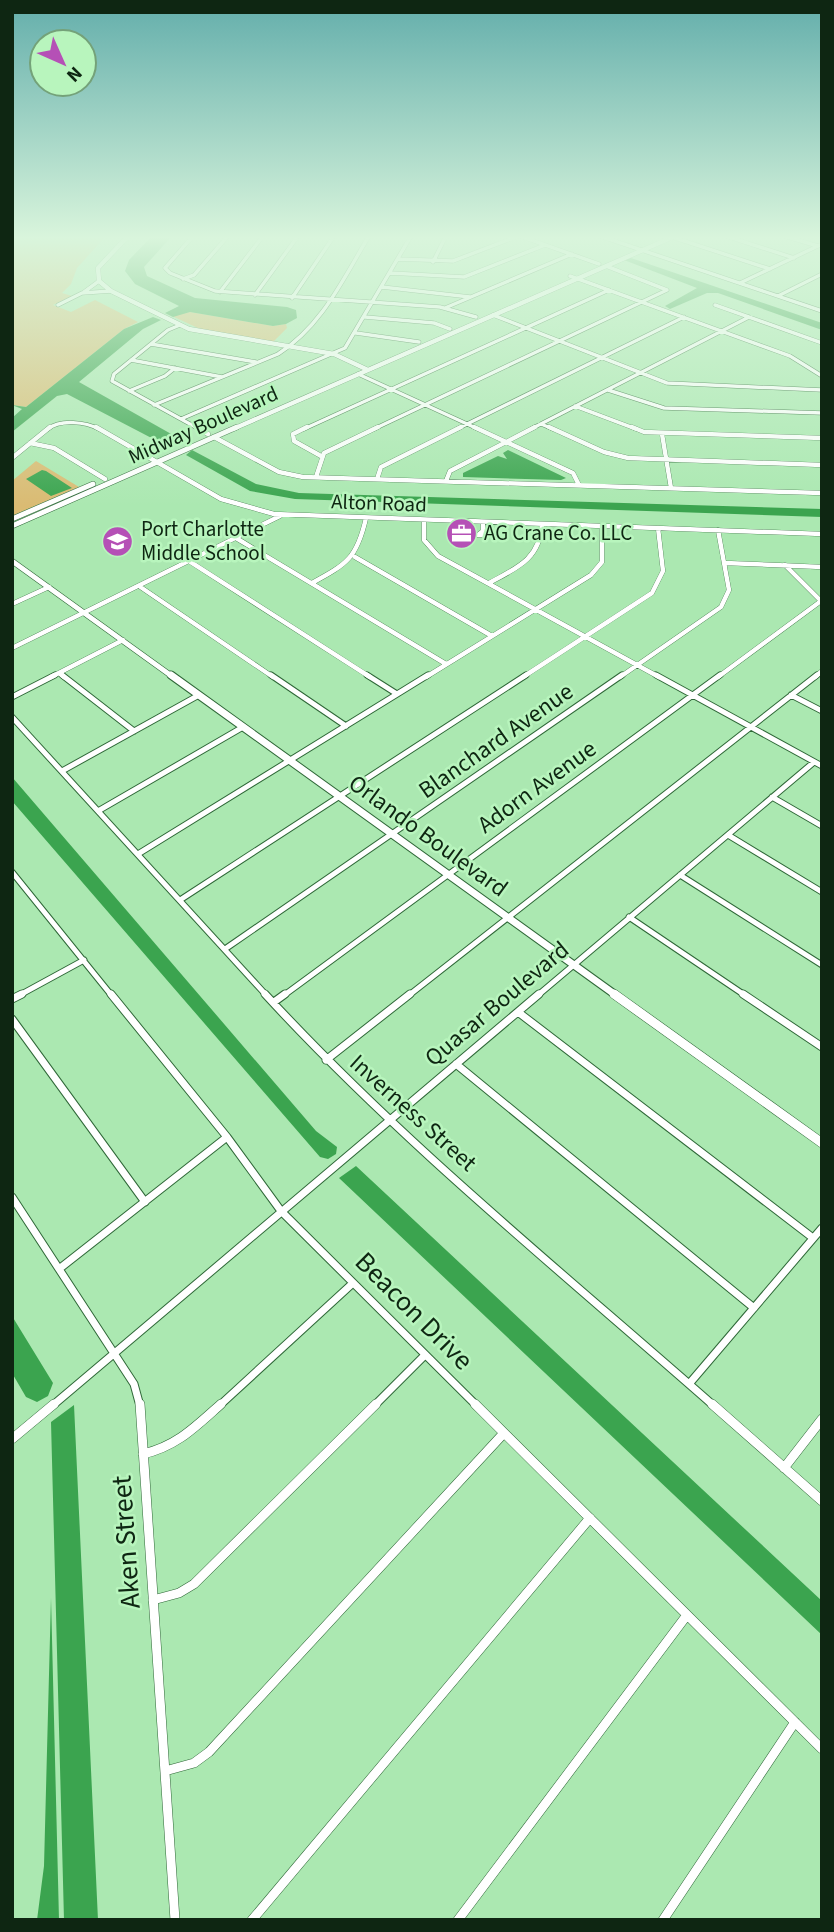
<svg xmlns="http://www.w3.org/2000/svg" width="834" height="1932" font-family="'Source Sans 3',sans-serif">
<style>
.green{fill:#dabb73}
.water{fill:#3ba44f}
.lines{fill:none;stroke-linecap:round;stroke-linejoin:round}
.minor-far4-casing{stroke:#2f6838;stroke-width:4.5}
.minor-far3-casing{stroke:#2f6838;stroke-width:5}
.minor-far2-casing{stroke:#2f6838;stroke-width:7}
.minor-far1-casing{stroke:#2f6838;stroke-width:9}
.minor-casing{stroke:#2f6838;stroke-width:10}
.tertiary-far3-casing{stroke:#2f6838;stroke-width:5}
.tertiary-far2-casing{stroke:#2f6838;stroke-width:6}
.tertiary-far1-casing{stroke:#2f6838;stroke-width:9}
.tertiary-casing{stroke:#2f6838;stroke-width:10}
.minor-far4{stroke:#fff;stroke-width:3.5}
.minor-far3{stroke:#fff;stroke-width:4.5}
.minor-far2{stroke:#fff;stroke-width:5}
.minor-far1{stroke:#fff;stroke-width:7}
.minor{stroke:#fff;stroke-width:9}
.tertiary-far3{stroke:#fff;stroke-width:4.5}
.tertiary-far2{stroke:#fff;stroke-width:5}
.tertiary-far1{stroke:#fff;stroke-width:7}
.tertiary{stroke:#fff;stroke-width:9}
.labels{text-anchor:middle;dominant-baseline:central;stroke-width:5;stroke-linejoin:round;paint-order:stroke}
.far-street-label{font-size:21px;fill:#0e2612;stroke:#b8f5bd}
.far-poi-label{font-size:21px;fill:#0e2612;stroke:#b8f5bd;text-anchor:start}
.street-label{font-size:24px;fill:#0e2612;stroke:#b8f5bd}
.near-street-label{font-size:28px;fill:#0e2612;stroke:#b8f5bd}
</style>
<rect width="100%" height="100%" fill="#abe8b1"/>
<path class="green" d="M 12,236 L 106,236 L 77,268 L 71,284 L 62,293 L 72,296 L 53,305 L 71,312 L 95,300 L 138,322 L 124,329 L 26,407 L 12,405 Z
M 190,312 L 273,326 L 286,324 L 287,328 L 273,342 L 200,329 L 170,315 Z
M 36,461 L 79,487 L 12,516 L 12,481 Z"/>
<path class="water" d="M 152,236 L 172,236 L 144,267 L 147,276 L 195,298 L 287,307 L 296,310 L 297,318 L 286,324 L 273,326 L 190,312 L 173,317 L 165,313 L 179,306 L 135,284 L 125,271 L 129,260 Z
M 631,258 L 822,323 L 822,330 L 718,293 L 707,293 L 670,309 L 665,306 L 697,288 L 624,260 Z
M 153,317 L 161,320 L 143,329 L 79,382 L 173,435 L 180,443 L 163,444 L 67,394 L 57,396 L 12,432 L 12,418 L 22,409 L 12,405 L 26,407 L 124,329 Z
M 192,450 L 256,484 L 299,493 L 822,509 L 822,517 L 295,499 L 250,491 L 186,455 Z
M 508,450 L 566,478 L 561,480 L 463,477 L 463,473 L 498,456 L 507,459 L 503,453 Z
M 42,470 L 46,471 L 72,488 L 51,496 L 26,479 Z
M 12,777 L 316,1131 L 337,1147 L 336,1154 L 328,1159 L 320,1157 L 12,801 Z
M 356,1166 L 822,1601 L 822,1635 L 339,1178 Z
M 12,1316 L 53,1383 L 48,1396 L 37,1402 L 26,1397 L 12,1373 Z
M 74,1405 L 98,1920 L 64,1920 L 51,1422 Z
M 51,1598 L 59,1920 L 37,1920 L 44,1866 Z"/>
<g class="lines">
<defs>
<path id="minor-far4" d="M 193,236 L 165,268 L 170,273 L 215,291 L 440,307 L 476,317
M 520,236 L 599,264
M 600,236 L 822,311
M 726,236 L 794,258
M 784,236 L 818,246
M 672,237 L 770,269
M 398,259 L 453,261 L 518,236
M 433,262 L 446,236
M 390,273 L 464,277 L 545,245
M 570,276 L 790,356 L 822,376
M 183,279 L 194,275 L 228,236
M 740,283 L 822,244
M 382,287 L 470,297
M 84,292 L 99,281
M 220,292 L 263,236
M 255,295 L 298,236
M 778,296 L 822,274
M 292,298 L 334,236
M 58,305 L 82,293 L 111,291
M 715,305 L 822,343
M 445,308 L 572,254
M 493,315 L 667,383 L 822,390
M 365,317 L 434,323 L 450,329
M 180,325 L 168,330 L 114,374 L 112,381 L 199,429
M 356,333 L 419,342
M 151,344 L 256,362
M 131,360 L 222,377
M 358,374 L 478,429
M 608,390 L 664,408 L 822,413
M 129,391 L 165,376 L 175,368
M 154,405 L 278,354 C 322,326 343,279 369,236
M 575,406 L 636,429
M 181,419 L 345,348 L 411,236
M 541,424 L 553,429
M 48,429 C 60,419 86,422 99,429
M 304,429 L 609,290
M 374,429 L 667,290 L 606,266
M 457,429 L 684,317
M 531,429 L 749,317"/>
<path id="minor-far3" d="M 96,427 L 221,499 L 274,514 L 822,534
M 196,427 L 208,434
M 307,427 L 293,434 L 294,441 L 321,456
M 474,427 L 573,473 L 579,485
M 549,427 L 604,452 L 628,458 L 822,465
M 632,427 L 644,432 L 822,438
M 662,434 L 671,488
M 214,437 L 279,472 L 303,477 L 822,493
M 30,443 L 54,448 L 105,479
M 12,458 L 50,427
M 316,477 L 324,453 L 378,427
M 377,479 L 381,467 L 461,427
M 446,481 L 450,471 L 535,427
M 424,520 L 424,540 L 438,556 L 659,677
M 483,522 L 483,531
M 483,531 L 488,535 L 478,535 Z
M 236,538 L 446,664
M 355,557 L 492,636
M 189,561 L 370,677
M 725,563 L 822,567
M 785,565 L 822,602
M 312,583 C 347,564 357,558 366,518
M 489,583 C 517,568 540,559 542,524
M 139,586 L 273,677
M 12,604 L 49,587
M 12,648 L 280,516
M 59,673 L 64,677
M 51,677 L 123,640
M 426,677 L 591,575 L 602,562 L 602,526
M 523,677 L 652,593 L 663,571 L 658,528
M 620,677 L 721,607 L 729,590 L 718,530
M 718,677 L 821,601
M 815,677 L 822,671"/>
<path id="minor-far2" d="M 62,675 L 134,731
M 271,675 L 346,726
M 367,675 L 397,694
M 656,675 L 822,766
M 791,695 L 822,711
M 12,697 L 55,675
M 12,717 L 267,996
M 62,771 L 199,695
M 772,797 L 822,826
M 98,811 L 243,727
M 728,835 L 822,892
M 138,854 L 428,675
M 12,872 L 112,996
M 680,875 L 822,965
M 180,900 L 526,675
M 629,917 L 746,996
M 225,949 L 622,675
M 18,996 L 84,960
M 283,996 L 720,675
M 408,996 L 817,675
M 537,996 L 814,762"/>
<path id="minor-far1" d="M 111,994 L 227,1137 L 281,1211 L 477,1406
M 265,994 C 402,1143 562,1272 714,1406
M 743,994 L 822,1047
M 12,999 L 22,994
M 274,1002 L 285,994
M 518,1012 L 813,1238
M 12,1019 L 145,1202
M 326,1060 L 410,994
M 456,1064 L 754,1308
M 12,1197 L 134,1384 L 140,1406
M 59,1269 L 227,1137
M 689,1384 L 822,1228
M 52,1406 L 539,994
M 219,1406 L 353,1283
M 374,1406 L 425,1355"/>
<path id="minor" d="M 140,1404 L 175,1920
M 475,1404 L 822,1749
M 712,1404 L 822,1501
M 12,1439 L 54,1404
M 143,1454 C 177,1446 195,1427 221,1404
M 784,1468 L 822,1419
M 153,1600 L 179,1593 L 194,1584 L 376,1404
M 165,1771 L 194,1763 L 209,1752 L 504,1433
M 252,1920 L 590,1518
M 458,1920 L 687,1615
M 663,1920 L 795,1722"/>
<path id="tertiary-far3" d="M 128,236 L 98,268 L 99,281 L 111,291 L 189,329 L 334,354 L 368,370
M 233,429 L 675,236"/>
<path id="tertiary-far2" d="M 12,519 L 93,484
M 12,526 L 237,427
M 12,561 L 173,677"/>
<path id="tertiary-far1" d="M 171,675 L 617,996"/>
<path id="tertiary" d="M 614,994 L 822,1143"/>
</defs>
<use href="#minor-far4" class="minor-far4-casing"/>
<use href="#minor-far3" class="minor-far3-casing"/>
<use href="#minor-far2" class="minor-far2-casing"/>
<use href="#minor-far1" class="minor-far1-casing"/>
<use href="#minor" class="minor-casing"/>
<use href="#tertiary-far3" class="tertiary-far3-casing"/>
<use href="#tertiary-far2" class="tertiary-far2-casing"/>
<use href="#tertiary-far1" class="tertiary-far1-casing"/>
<use href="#tertiary" class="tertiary-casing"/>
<use href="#minor-far4" class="minor-far4"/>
<use href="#minor-far3" class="minor-far3"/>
<use href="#minor-far2" class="minor-far2"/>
<use href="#minor-far1" class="minor-far1"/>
<use href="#minor" class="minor"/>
<use href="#tertiary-far3" class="tertiary-far3"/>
<use href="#tertiary-far2" class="tertiary-far2"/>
<use href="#tertiary-far1" class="tertiary-far1"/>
<use href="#tertiary" class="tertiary"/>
</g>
<linearGradient id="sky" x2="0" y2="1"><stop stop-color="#63aeab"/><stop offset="0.47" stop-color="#d9f5dc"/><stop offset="1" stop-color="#d9f5dc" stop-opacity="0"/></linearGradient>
<rect width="834" height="506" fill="url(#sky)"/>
<defs>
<symbol id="office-disc" viewBox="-11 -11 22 22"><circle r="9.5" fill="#b550b6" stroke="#b8f5bd"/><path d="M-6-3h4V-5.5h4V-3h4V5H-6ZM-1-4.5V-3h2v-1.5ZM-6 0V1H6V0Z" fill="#fff"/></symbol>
<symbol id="school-disc" viewBox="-11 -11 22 22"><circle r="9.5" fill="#b550b6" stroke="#b8f5bd"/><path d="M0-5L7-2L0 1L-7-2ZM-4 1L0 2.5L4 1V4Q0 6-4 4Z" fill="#fff"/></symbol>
</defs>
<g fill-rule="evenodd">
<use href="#office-disc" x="444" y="516" width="35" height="35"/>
<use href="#school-disc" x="100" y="524" width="35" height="35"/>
</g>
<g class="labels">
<g class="far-street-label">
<text transform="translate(203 425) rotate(-24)">Midway Boulevard</text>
<text transform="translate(379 503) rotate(2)">Alton Road</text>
</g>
<g class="far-poi-label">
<text x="141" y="529">Port Charlotte<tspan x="141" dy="24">Middle School</tspan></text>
<text x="484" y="533">AG Crane Co. LLC</text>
</g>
<g class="street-label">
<text transform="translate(496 741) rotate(-35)">Blanchard Avenue</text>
<text transform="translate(537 787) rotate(-36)">Adorn Avenue</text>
<text transform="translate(428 836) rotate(36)">Orlando Boulevard</text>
<text transform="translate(497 1004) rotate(-40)">Quasar Boulevard</text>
<text transform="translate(413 1113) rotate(42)">Inverness Street</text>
</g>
<g class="near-street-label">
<text transform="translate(414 1311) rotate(45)">Beacon Drive</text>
<text transform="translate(126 1542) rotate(-94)">Aken Street</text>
</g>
</g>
<rect width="834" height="1932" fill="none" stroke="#0e2612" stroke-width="28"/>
<g transform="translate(63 63) rotate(135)"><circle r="33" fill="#b8f5bd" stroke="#74a279" stroke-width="2"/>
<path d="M0-5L12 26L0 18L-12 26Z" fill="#b550b6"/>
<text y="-10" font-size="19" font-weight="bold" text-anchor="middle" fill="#0e2612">N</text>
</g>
</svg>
